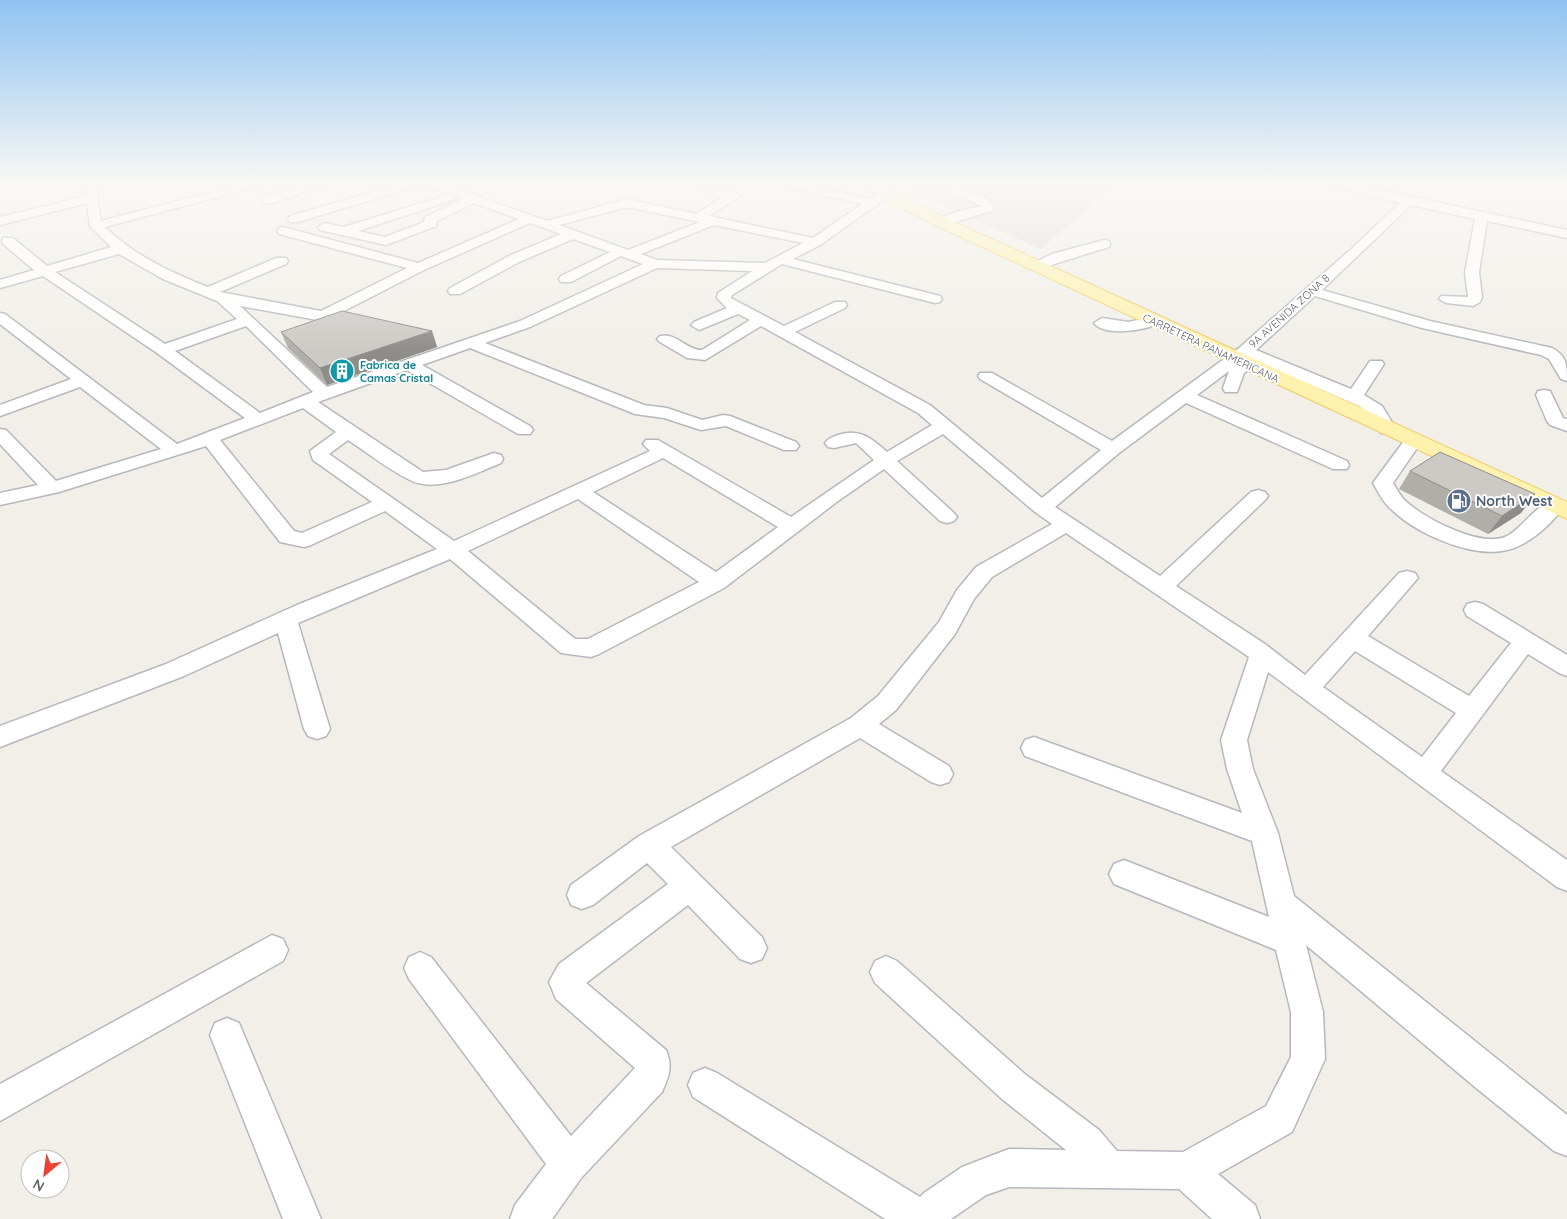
<svg xmlns="http://www.w3.org/2000/svg" width="1567" height="1219" font-family="Quicksand,sans-serif">
<style>
.education{fill:#e1ded6}
.lines{fill:none;stroke-linecap:round;stroke-linejoin:round}
.minor-casing{stroke:#b5b8bc;stroke-width:3}
.major-casing{stroke:#f2c960;stroke-width:2}
.minor{fill:#fff;fill-rule:evenodd}
.major{fill:#fff2af;fill-rule:evenodd}
.wall{fill:#afaea9}
.shaded-wall{fill:#8f8d8a}
.building{fill:#cccac5;stroke:#8f8d8a}
.labels{text-anchor:middle;dominant-baseline:central;stroke-width:4;stroke-linejoin:round;paint-order:stroke}
.far-street-label{font-size:11px;fill:#5f6368;stroke:#fff}
.far-culture-label{font-size:11px;font-weight:bold;fill:#0d838f;stroke:#fff;text-anchor:start}
.service-label{font-size:14px;font-weight:bold;fill:#4e5e75;stroke:#fff;text-anchor:start}
</style>
<rect width="100%" height="100%" fill="#f1efe8"/>
<path class="education" d="M 890,182 L 1116,182 L 1041,249 Z"/>
<g class="lines">
<defs>
<path id="minor" d="M 78,182 L 90,182 L 96,187 L 101,221 L 251,182 L 268,182 L 267,184 L 105,227 C 135,256 170,272 208,287 L 276,258 L 286,258 L 288,261 L 286,264 L 220,292 L 321,311 L 407,268 L 279,234 L 277,231 L 279,228 L 283,227 L 418,263 L 519,219 L 474,203 L 437,221 L 436,226 L 386,245 L 320,230 L 318,227 L 324,223 L 343,227 L 445,196 L 449,194 L 455,198 L 453,200 L 358,231 L 385,237 L 424,222 L 425,217 L 463,199 L 423,184 L 298,222 L 290,222 L 288,219 L 290,216 L 408,182 L 438,182 L 547,221 L 627,199 L 696,214 L 723,197 L 706,193 L 704,191 L 710,188 L 738,194 L 740,196 L 709,216 L 813,238 L 862,204 L 776,184 L 775,182 L 793,182 L 870,199 L 880,193 L 888,193 L 888,197 L 820,245 L 793,259 L 940,296 L 942,299 L 940,302 L 935,303 L 782,264 L 732,295 L 731,298 L 784,326 L 835,302 L 845,302 L 847,305 L 845,308 L 795,332 L 930,405 L 1042,498 L 1101,450 L 980,379 L 978,376 L 980,373 L 992,373 L 1112,441 L 1239,348 L 1350,250 L 1400,203 L 1326,184 L 1325,182 L 1343,182 L 1567,230 L 1567,238 L 1487,221 L 1479,272 L 1482,297 L 1480,302 L 1473,306 L 1446,303 L 1439,299 L 1441,296 L 1468,297 L 1465,272 L 1475,219 L 1411,205 L 1322,290 L 1430,321 L 1552,348 C 1567,356 1567,365 1567,381 L 1561,379 L 1549,359 L 1541,355 L 1422,328 L 1315,296 L 1256,350 L 1351,389 L 1370,361 L 1382,361 L 1384,364 L 1364,395 L 1382,406 L 1396,429 L 1393,433 L 1381,433 L 1369,413 L 1359,406 L 1247,357 L 1239,363 L 1248,360 L 1256,365 L 1244,373 L 1237,392 L 1225,392 L 1223,388 L 1229,371 L 1197,395 L 1347,461 L 1349,465 L 1347,469 L 1333,469 L 1186,403 L 1119,453 L 1055,507 L 1160,576 L 1251,492 L 1258,490 L 1265,492 L 1268,496 L 1265,500 L 1176,586 L 1265,644 L 1305,675 L 1399,573 L 1407,571 L 1415,573 L 1418,578 L 1368,636 L 1469,696 L 1511,643 L 1467,616 L 1464,610 L 1467,604 L 1475,602 L 1483,604 L 1567,655 L 1567,676 L 1559,673 L 1528,654 L 1441,771 L 1567,860 L 1567,891 L 1557,887 L 1268,672 L 1247,740 L 1253,769 L 1278,833 L 1294,896 L 1567,1115 L 1567,1156 L 1554,1151 L 1475,1087 L 1306,945 L 1323,1012 L 1325,1059 L 1292,1132 L 1218,1174 L 1255,1205 L 1260,1219 L 1212,1219 L 1179,1189 L 1009,1187 L 986,1195 L 951,1219 L 885,1219 L 693,1097 L 688,1085 L 693,1073 L 705,1068 L 717,1073 L 920,1197 L 924,1193 L 962,1167 L 1009,1149 L 1066,1150 L 1002,1099 L 875,983 L 870,972 L 875,961 L 886,956 L 897,961 L 1026,1075 L 1099,1130 L 1117,1151 L 1183,1152 L 1266,1106 L 1291,1057 L 1291,1012 L 1276,950 L 1114,884 L 1109,874 L 1114,864 L 1124,860 L 1269,917 L 1252,841 L 1025,756 L 1021,748 L 1025,740 L 1034,737 L 1242,813 L 1227,769 L 1221,740 L 1249,657 L 1066,533 L 992,577 L 974,599 L 955,634 L 896,710 L 879,724 L 949,766 L 953,774 L 949,782 L 940,785 L 931,782 L 860,738 L 671,847 L 762,937 L 767,948 L 762,959 L 751,963 L 740,959 L 688,905 L 586,983 L 666,1050 C 673,1067 669,1076 662,1092 L 582,1177 L 552,1219 L 510,1219 L 515,1205 L 546,1164 L 409,979 L 404,968 L 409,957 L 420,952 L 431,957 L 571,1136 L 635,1068 L 556,999 L 549,982 L 559,964 L 668,884 L 647,863 L 593,905 L 582,909 L 571,905 L 567,895 L 571,885 L 639,836 L 851,718 L 878,696 L 939,622 L 957,590 L 976,567 L 1052,524 L 1035,512 L 943,434 L 897,461 L 954,513 L 957,517 L 954,521 L 947,523 L 940,521 L 884,469 L 838,501 L 724,588 L 599,654 L 591,657 L 561,653 L 450,559 L 298,623 L 330,729 L 326,736 L 317,739 L 308,736 L 304,729 L 278,633 L 184,676 L 0,747 L 0,726 L 166,664 L 297,605 L 437,549 L 385,511 L 311,545 L 304,547 L 280,542 L 206,446 L 59,492 L 0,505 L 0,493 L 38,485 L 0,444 L 0,429 L 6,430 L 56,481 L 161,449 L 80,387 L 0,416 L 0,405 L 71,379 L 0,324 L 0,313 L 5,314 L 177,444 L 245,418 L 157,353 L 43,276 L 0,288 L 0,280 L 34,270 L 3,244 L 2,241 L 3,238 L 13,238 L 47,266 L 111,247 L 90,226 L 87,203 L 0,225 L 0,217 L 86,196 L 84,188 ZM 627,207 L 700,222 L 628,250 L 559,225 ZM 530,223 L 561,234 L 509,256 L 450,288 L 448,291 L 450,294 L 460,294 L 519,262 L 573,239 L 610,252 L 561,276 L 559,279 L 561,282 L 571,282 L 621,256 L 643,264 L 520,321 L 327,387 L 240,306 L 356,327 L 361,325 L 364,322 L 361,319 L 338,314 L 424,270 ZM 714,225 L 803,243 L 765,263 L 657,260 L 641,254 ZM 119,254 L 163,279 L 217,301 L 237,319 L 165,344 L 55,272 ZM 657,268 L 752,271 L 718,293 L 717,298 L 727,308 L 694,322 L 691,325 L 699,330 L 738,314 L 750,320 L 702,350 C 686,350 676,332 660,336 L 657,339 L 660,342 L 687,358 L 705,360 L 761,326 L 918,413 L 932,425 L 887,452 C 871,438 860,428 838,435 C 833,437 828,438 825,443 L 828,447 L 834,448 L 856,443 L 874,460 L 791,517 L 658,440 L 646,440 L 643,444 L 650,451 L 454,541 L 329,454 L 348,440 C 368,453 389,470 410,480 C 437,494 476,473 501,463 L 503,459 L 501,455 L 494,453 L 446,470 L 423,472 L 318,402 L 407,370 L 518,434 L 530,434 L 533,430 L 530,426 L 422,365 L 470,348 L 635,414 L 664,418 L 701,430 L 726,426 L 784,450 L 796,450 L 799,446 L 796,442 L 730,416 L 723,415 L 702,420 L 667,408 L 644,405 L 485,343 L 530,327 ZM 246,326 L 313,392 L 260,413 L 175,351 ZM 303,408 L 336,432 L 310,451 L 313,460 L 372,502 L 302,533 L 294,531 L 220,440 ZM 663,458 L 778,527 L 716,572 L 593,492 ZM 578,499 L 699,582 L 588,639 L 575,639 L 468,551 ZM 1355,651 L 1456,713 L 1422,757 L 1323,687 Z
M 316,182 L 333,182 L 272,203 L 264,203 L 262,200 L 264,197 Z
M 950,185 L 990,200 L 994,208 L 992,211 C 982,213 944,227 938,226 L 936,223 C 946,212 967,210 981,206 L 946,190 L 946,186 Z
M 1104,240 L 1109,241 L 1110,244 L 1109,247 L 1035,270 L 1028,266 L 1052,254 Z
M 1153,317 L 1160,321 L 1158,324 C 1144,330 1105,337 1094,323 L 1102,318 L 1128,322 Z
M 1544,390 L 1550,391 L 1563,418 L 1567,419 L 1567,431 L 1550,425 L 1547,421 L 1536,395 L 1538,391 Z
M 1413,436 L 1419,437 L 1422,441 L 1393,483 C 1398,491 1401,498 1409,504 C 1428,520 1480,547 1505,537 C 1524,529 1539,496 1561,502 L 1564,506 C 1552,524 1529,545 1507,550 C 1471,559 1412,532 1388,506 C 1381,499 1378,491 1373,483 L 1407,437 Z
M 272,935 L 283,939 L 288,950 L 283,961 L 0,1121 L 0,1084 Z
M 227,1018 L 239,1023 L 321,1219 L 283,1219 L 210,1035 L 215,1023 Z"/>
<path id="major" d="M 850,182 L 867,182 L 1567,502 L 1567,519 L 937,226 Z"/>
</defs>
<use href="#minor" class="minor-casing"/>
<use href="#major" class="major-casing"/>
<use href="#minor" class="minor"/>
<use href="#major" class="major"/>
</g>
<path class="wall" d="M 432,331 L 437,347 L 327,385 L 288,348 L 281,332 Z
M 1410,471 L 1535,494 L 1521,513 L 1488,534 L 1399,489 Z"/>
<path class="shaded-wall" d="M 432,331 L 437,347 L 327,385 L 320,368 Z
M 1535,494 L 1521,513 L 1488,534 L 1502,516 Z"/>
<path class="building" d="M 342,311 L 432,331 L 320,368 L 281,332 Z
M 1440,452 L 1535,494 L 1502,516 L 1410,471 Z"/>
<linearGradient id="sky" x2="0" y2="1"><stop stop-color="#8fc3f1"/><stop offset="0.52" stop-color="#f9f8f5"/><stop offset="1" stop-color="#f9f8f5" stop-opacity="0"/></linearGradient>
<rect width="1567" height="352" fill="url(#sky)"/>
<defs>
<symbol id="building-disc" viewBox="-11 -11 22 22"><circle r="9.5" fill="#0f9aa8" stroke="#fff"/><path d="M-4-6H4V6H1V3H-1V6H-4ZM-2.5-4.3h1.7v1.8h-1.7ZM.8-4.3h1.7v1.8H.8ZM-2.5-1h1.7V.8h-1.7ZM.8-1h1.7V.8H.8Z" fill="#fff"/></symbol>
<symbol id="fuel-disc" viewBox="-11 -11 22 22"><circle r="9.5" fill="#5c6f8a" stroke="#fff"/><path d="M-5.5-6h7V0h2V4h1.3V-2.5L3-4.5l.8-.8L6-3V5H2.5V1h-1V6h-7ZM-4.2-4.7v3.2H.2V-4.7Z" fill="#fff"/></symbol>
</defs>
<g fill-rule="evenodd">
<use href="#building-disc" x="328" y="357" width="28" height="28"/>
<use href="#fuel-disc" x="1445" y="487" width="28" height="28"/>
</g>
<g class="labels">
<g class="far-street-label">
<text transform="translate(1289 311) rotate(-42)">9A AVENIDA ZONA 8</text>
<text transform="translate(1211 348) rotate(25)">CARRETERA PANAMERICANA</text>
</g>
<g class="far-culture-label">
<text x="360" y="365">Fabrica de<tspan x="360" dy="13">Camas Cristal</tspan></text>
</g>
<g class="service-label">
<text x="1476" y="501">North West</text>
</g>
</g>
<g transform="translate(45 1174) rotate(209)"><circle r="24" fill="#ffffff" stroke="#bfc1c3"/>
<path d="M0-4L9 19L0 12L-9 19Z" fill="#ea4335"/>
<text y="-8" font-size="14" font-weight="bold" text-anchor="middle" fill="#5f6368">N</text>
</g>
</svg>
